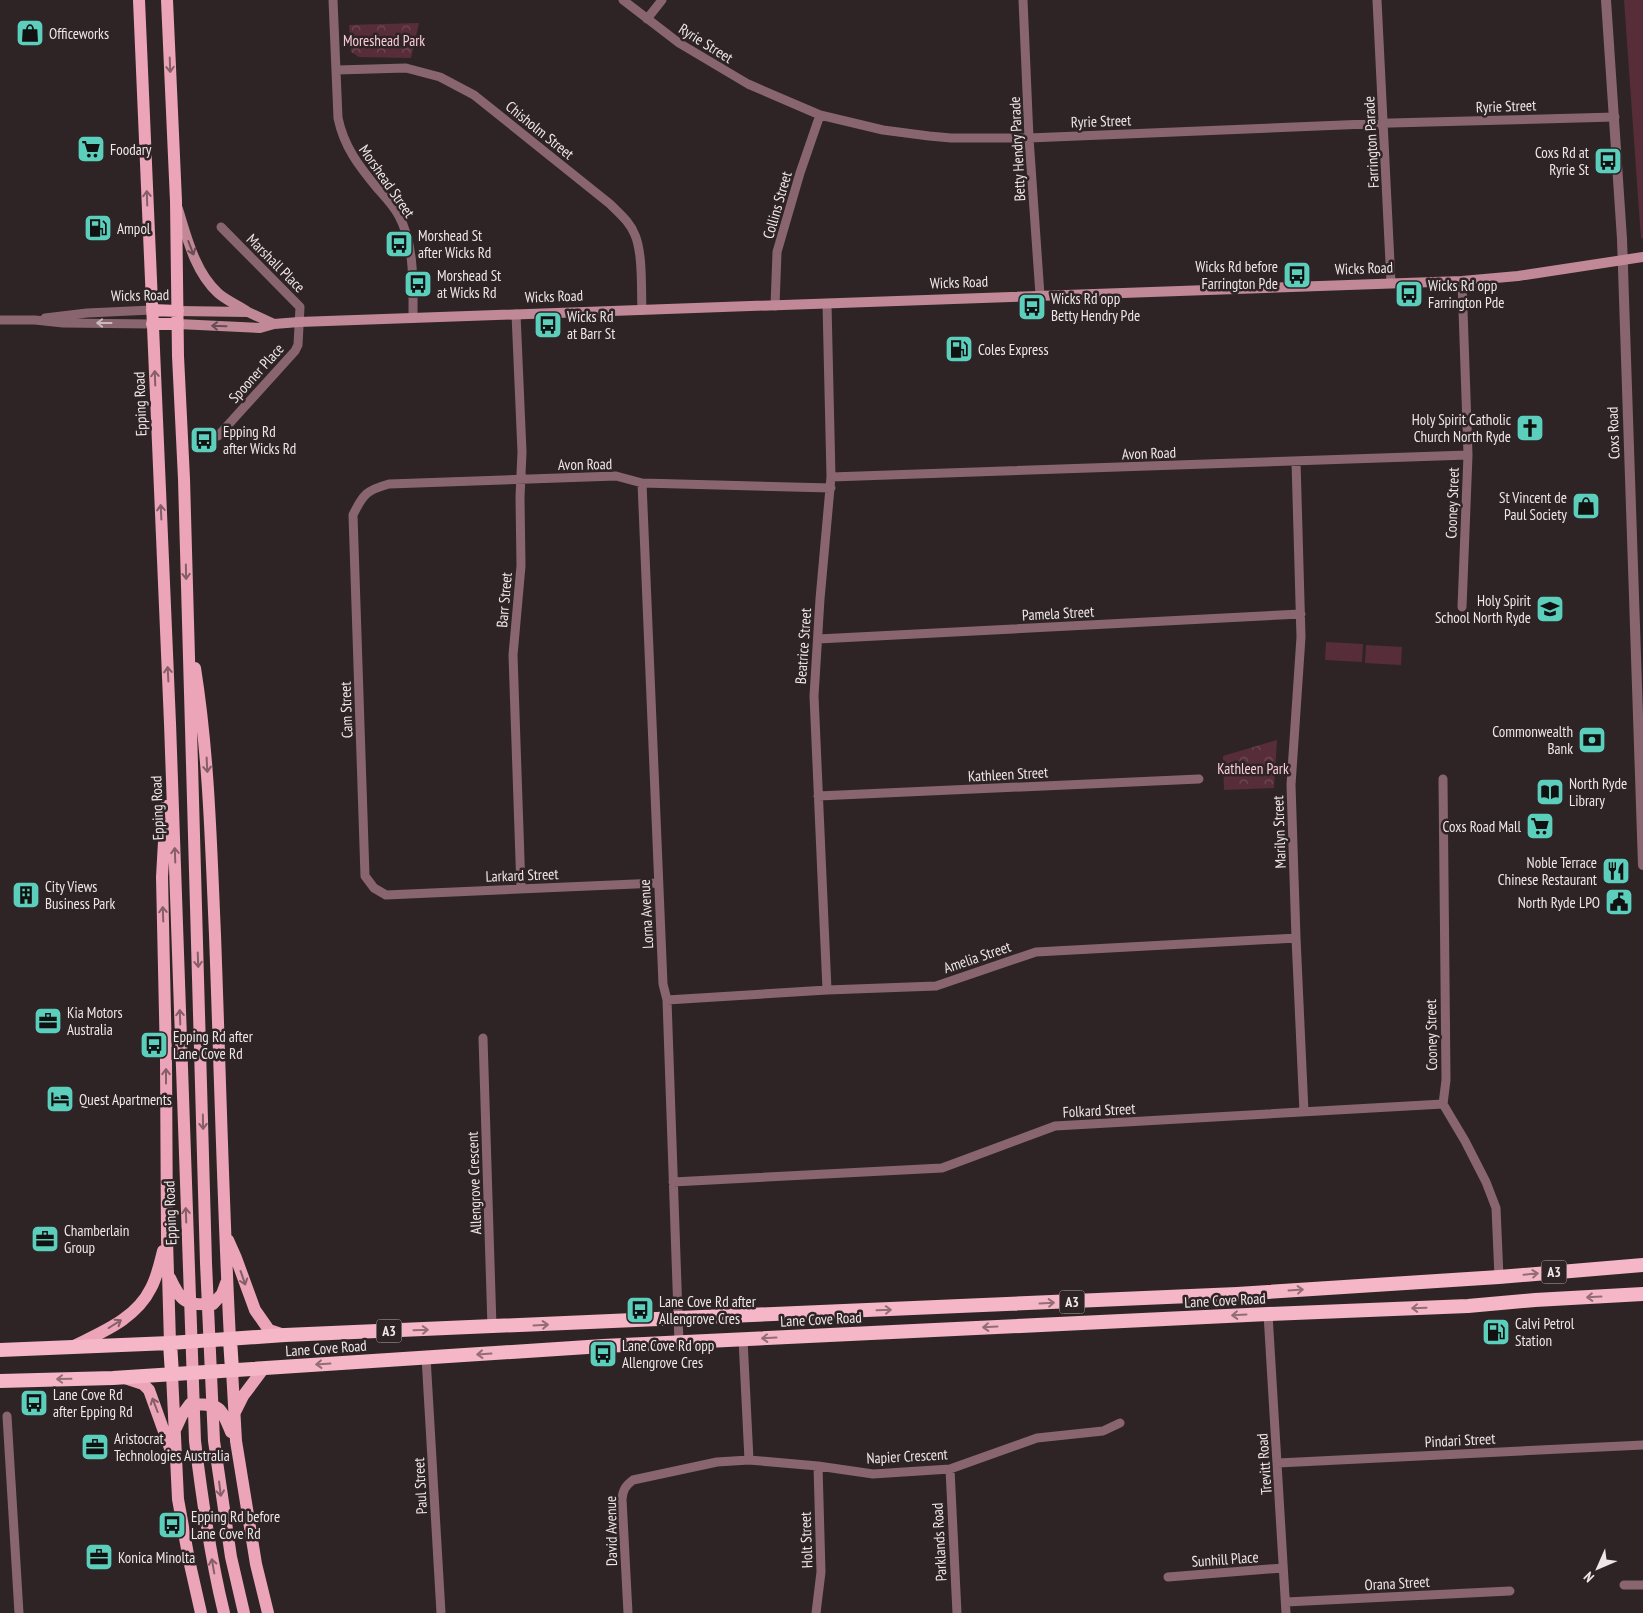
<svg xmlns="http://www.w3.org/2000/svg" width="1643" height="1613" font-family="'PT Sans Narrow',sans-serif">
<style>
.green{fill:#572d3a}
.park{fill:url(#park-crowns)}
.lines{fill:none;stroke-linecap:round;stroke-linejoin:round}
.minor{stroke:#89666f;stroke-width:9}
.tertiary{stroke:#89666f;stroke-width:10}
.secondary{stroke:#c18998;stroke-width:10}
.primary{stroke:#eca4b8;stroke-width:12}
.trunk{stroke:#f5b6c7;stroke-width:14}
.oneway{stroke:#845e68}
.oneway2{stroke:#694c54}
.oneway3{stroke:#cbb9be}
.oneway4{stroke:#926d76}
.labels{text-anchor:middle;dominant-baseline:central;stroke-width:5;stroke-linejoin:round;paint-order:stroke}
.shield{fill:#2e2426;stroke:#b4acae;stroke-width:1}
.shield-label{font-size:14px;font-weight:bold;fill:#eee6e8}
.poi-label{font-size:15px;fill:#eee6e8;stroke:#2e2426;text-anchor:start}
.park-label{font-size:15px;fill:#fbcdd8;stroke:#2e2426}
.street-label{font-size:15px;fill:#eee6e8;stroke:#2e2426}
</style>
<defs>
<pattern id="park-crowns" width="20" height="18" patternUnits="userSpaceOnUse" patternTransform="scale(1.25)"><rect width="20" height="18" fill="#572d3a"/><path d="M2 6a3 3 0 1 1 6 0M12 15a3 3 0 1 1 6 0" fill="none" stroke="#6f4b56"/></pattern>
</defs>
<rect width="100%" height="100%" fill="#2e2426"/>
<path class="green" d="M 1624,0 L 1643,0 L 1643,238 L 1641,239 Z
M 1326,642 L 1363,644 L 1362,662 L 1325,660 Z
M 1366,645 L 1402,647 L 1401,665 L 1365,663 Z"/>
<path class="park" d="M 419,23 L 411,58 L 359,57 L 351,52 L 349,25 Z
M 1277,740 L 1274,788 L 1224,790 L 1223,756 Z"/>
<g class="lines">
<path class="minor" d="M 333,0 L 338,118 C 344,147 359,166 377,188 C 385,197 393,205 399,216 C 415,246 413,285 413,318
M 623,0 L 679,43 L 748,84 L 820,115 L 883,130 L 929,136 L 951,138 L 1029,138 L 1391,123 L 1615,117
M 1023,0 L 1029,138 L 1040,295
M 1377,0 L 1391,283
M 647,19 L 662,0
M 337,70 L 406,68 L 440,77 L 474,95 L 610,204 C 620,214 630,222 635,235 C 643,254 641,289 642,310
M 775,306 L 777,252 L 800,173 L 820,115
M 516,314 L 522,452 L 520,497 L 521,566 L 513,655 L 521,889
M 45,318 L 87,313 L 152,310
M 0,320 L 35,320 L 63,323 L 152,324
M 218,436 L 295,351 L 298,345 L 300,307 L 221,227
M 1296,461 L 1301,637 L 1291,785 L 1296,938 L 1304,1112
M 831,477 L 1468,455
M 642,483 L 663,984 L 667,1000 L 679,1343
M 1462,607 L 1468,455 L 1462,281
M 818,639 L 1301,614
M 1443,779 L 1446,1080 L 1443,1104 L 1465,1141 L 1486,1182 L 1496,1208 L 1499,1277
M 818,796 L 1199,779
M 658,883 L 386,895 L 374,888 L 365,876 L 353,515 C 363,494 367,490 389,484 L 616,476 L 642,483 L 831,488
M 827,990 L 814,696 L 820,599 L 831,477 L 827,304
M 667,1000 L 827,990 L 936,986 L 1036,952 L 1296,938
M 483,1038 L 492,1327
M 673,1182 L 942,1168 L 1055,1126 L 1443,1104
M 1268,1314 L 1286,1613
M 743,1339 L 749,1460
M 426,1357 L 441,1613
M 7,1416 L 19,1613
M 1278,1463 L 1643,1445
M 950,1469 L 957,1613
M 1168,1577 L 1283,1568
M 1624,1585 L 1643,1585
M 1286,1602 L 1510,1591
M 628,1613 L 622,1499 C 623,1490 625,1486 633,1480 L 717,1462 L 749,1460 L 818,1466 L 873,1474 L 950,1469 L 1037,1438 L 1103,1431 L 1120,1423
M 816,1613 L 821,1572 L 818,1466"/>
<path class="tertiary" d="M 1606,0 L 1622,239 L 1643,865"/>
<path class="secondary" d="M 178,209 C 187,238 195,272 218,293 C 227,301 238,305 248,312
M 178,311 L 248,312 L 274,324
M 178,324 L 260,328 L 274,324 L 299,322 L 1462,281 L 1518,276 L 1643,257"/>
<path class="primary" d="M 139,0 L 170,723 L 195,1441 C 202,1499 210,1556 224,1613
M 167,0 L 176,201 L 178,356 L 184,479 L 206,1263 L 214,1441 L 231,1557 L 244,1613
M 152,310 L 178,311
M 152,324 L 178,324
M 195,668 C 209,756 211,846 215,935 C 220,1070 223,1205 230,1339
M 166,806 L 162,877 L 166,1060 L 167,1239 L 170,1343
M 228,1240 L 236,1258 L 255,1310 L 269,1330 L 284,1335
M 170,1278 C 181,1302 186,1306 213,1304 L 222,1294 L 226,1283
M 72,1347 C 102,1332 136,1319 151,1288 C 157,1277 160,1263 163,1251
M 232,1370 L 236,1441 L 256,1564 L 268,1613
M 172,1374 L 178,1499 L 189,1560 L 201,1613
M 125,1378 L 143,1384 L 149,1390 L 171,1451
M 235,1412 L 243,1396 L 264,1368
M 176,1428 L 182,1415 L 190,1404 C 219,1405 220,1404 231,1432"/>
<path class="trunk" d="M 230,1339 L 232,1370
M 170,1343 L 172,1374
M 0,1350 L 170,1343 L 285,1335 L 1237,1294 L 1499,1277 L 1643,1265
M 0,1381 L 113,1378 L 603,1346 L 1268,1314 L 1468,1306 L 1535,1300 L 1643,1294"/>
</g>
<defs><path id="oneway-shaft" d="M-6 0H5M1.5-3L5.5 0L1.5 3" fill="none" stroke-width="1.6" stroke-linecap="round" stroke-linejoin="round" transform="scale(1.25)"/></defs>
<g class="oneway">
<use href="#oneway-shaft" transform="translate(170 65) rotate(88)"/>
<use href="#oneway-shaft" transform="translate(147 198) rotate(-92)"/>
<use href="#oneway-shaft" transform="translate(155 378) rotate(-92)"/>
<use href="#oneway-shaft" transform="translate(161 512) rotate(-93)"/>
<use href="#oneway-shaft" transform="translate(186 572) rotate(89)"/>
<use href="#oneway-shaft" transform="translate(168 674) rotate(-93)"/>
<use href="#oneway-shaft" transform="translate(207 765) rotate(87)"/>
<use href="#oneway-shaft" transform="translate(175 855) rotate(-92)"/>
<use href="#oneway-shaft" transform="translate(163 914) rotate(-92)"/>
<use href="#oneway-shaft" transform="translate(198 960) rotate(88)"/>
<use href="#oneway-shaft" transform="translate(180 1017) rotate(-92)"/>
<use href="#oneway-shaft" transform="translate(166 1076) rotate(-90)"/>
<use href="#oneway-shaft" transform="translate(203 1122) rotate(89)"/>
<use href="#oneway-shaft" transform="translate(186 1215) rotate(-92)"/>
<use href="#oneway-shaft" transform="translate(243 1278) rotate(71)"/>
<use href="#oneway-shaft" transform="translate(115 1324) rotate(-32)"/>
<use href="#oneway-shaft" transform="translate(155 1405) rotate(-111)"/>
<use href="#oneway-shaft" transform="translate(220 1489) rotate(83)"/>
<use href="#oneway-shaft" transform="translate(213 1566) rotate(-100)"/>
</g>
<g class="oneway2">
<use href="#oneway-shaft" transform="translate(191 248) rotate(69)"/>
<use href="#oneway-shaft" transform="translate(219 326) rotate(-178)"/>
</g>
<use class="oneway3" href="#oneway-shaft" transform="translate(104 323) rotate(180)"/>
<g class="oneway4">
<use href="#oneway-shaft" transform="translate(1531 1274) rotate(-6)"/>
<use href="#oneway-shaft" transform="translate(1296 1290) rotate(-4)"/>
<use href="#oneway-shaft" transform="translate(1594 1297) rotate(177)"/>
<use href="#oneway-shaft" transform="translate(1047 1303) rotate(-3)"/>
<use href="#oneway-shaft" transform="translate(1419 1308) rotate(178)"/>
<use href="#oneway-shaft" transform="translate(884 1310) rotate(-2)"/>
<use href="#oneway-shaft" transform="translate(1239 1315) rotate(177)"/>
<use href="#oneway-shaft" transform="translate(541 1325) rotate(-3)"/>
<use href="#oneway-shaft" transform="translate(990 1327) rotate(177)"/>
<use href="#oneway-shaft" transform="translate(421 1330) rotate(-2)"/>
<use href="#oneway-shaft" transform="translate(769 1338) rotate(177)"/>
<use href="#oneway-shaft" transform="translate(484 1354) rotate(176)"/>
<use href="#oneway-shaft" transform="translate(323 1364) rotate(176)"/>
<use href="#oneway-shaft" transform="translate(64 1379) rotate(179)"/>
</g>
<defs>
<symbol id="shop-square" viewBox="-11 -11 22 22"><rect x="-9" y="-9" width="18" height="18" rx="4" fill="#5bcebc" stroke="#2e2426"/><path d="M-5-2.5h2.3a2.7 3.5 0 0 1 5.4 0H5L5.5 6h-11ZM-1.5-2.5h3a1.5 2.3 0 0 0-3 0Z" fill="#111"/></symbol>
<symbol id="supermarket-square" viewBox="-11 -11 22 22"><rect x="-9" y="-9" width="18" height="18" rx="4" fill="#5bcebc" stroke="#2e2426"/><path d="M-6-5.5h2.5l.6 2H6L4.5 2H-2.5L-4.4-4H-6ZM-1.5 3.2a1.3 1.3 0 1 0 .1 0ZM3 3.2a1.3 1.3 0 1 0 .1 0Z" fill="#111"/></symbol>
<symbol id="bus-square" viewBox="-11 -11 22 22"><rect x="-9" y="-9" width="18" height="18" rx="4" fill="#5bcebc" stroke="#2e2426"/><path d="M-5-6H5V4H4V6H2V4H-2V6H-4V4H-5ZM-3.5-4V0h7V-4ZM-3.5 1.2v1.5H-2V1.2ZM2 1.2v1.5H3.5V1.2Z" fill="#111"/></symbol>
<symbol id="fuel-square" viewBox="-11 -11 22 22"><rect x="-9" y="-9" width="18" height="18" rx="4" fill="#5bcebc" stroke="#2e2426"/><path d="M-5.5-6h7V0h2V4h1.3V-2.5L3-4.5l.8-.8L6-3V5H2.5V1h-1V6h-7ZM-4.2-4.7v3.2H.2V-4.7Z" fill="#111"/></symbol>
<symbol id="church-square" viewBox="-11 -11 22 22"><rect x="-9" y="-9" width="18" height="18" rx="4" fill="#5bcebc" stroke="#2e2426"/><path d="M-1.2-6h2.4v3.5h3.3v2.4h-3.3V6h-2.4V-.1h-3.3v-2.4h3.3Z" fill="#111"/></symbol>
<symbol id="school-square" viewBox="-11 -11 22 22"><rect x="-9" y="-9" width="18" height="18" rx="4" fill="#5bcebc" stroke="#2e2426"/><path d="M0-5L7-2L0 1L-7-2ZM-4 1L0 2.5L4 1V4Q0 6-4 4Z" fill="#111"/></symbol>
<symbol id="bank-square" viewBox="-11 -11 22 22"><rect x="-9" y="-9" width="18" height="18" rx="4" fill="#5bcebc" stroke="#2e2426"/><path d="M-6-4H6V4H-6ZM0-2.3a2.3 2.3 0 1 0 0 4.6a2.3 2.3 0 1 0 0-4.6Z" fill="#111"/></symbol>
<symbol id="library-square" viewBox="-11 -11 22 22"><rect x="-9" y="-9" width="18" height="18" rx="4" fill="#5bcebc" stroke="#2e2426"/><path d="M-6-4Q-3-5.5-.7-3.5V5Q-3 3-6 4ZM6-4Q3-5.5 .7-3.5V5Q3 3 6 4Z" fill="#111"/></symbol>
<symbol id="restaurant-square" viewBox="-11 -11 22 22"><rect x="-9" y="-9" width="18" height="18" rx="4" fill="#5bcebc" stroke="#2e2426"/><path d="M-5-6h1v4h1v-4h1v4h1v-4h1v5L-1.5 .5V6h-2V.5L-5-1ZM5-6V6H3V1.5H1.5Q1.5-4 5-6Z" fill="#111"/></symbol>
<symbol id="building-square" viewBox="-11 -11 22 22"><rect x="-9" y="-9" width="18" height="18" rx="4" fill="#5bcebc" stroke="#2e2426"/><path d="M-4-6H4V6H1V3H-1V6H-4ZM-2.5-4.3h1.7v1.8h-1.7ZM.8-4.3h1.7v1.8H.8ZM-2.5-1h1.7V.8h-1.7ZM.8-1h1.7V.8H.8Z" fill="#111"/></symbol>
<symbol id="civic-square" viewBox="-11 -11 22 22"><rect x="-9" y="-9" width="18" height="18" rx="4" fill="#5bcebc" stroke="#2e2426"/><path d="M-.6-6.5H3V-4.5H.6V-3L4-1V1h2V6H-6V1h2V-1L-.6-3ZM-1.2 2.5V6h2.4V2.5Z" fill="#111"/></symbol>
<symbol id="office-square" viewBox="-11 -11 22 22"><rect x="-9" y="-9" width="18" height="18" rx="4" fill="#5bcebc" stroke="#2e2426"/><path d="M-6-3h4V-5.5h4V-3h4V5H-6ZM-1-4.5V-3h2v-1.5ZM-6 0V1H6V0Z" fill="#111"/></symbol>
<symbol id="hotel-square" viewBox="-11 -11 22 22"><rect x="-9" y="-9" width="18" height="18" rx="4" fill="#5bcebc" stroke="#2e2426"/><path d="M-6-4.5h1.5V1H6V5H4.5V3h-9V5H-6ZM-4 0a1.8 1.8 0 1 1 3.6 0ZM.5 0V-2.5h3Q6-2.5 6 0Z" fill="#111"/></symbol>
</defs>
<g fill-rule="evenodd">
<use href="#shop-square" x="14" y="17" width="32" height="32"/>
<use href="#supermarket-square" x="75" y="133" width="32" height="32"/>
<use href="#bus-square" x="1592" y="145" width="32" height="32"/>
<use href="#fuel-square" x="82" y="212" width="32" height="32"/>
<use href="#bus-square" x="383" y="228" width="32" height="32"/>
<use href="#bus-square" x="1281" y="259" width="32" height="32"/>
<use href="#bus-square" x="402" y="268" width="32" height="32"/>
<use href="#bus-square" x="1393" y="278" width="32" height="32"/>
<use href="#bus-square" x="1016" y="291" width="32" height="32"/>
<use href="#bus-square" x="532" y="309" width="32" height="32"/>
<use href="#fuel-square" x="943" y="333" width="32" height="32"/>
<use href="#church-square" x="1514" y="412" width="32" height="32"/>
<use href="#bus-square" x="188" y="424" width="32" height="32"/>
<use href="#shop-square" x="1570" y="490" width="32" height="32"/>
<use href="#school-square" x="1534" y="593" width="32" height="32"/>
<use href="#bank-square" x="1576" y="724" width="32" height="32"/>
<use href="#library-square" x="1534" y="776" width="32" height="32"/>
<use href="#supermarket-square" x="1524" y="810" width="32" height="32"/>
<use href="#restaurant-square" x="1600" y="855" width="32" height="32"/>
<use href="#building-square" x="10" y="879" width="32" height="32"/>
<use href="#civic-square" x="1603" y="886" width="32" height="32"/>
<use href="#office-square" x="32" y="1005" width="32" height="32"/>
<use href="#bus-square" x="138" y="1029" width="32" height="32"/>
<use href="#hotel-square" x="44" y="1083" width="32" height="32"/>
<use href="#office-square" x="29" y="1223" width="32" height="32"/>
<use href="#bus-square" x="624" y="1294" width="32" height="32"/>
<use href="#fuel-square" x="1480" y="1316" width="32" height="32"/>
<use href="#bus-square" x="587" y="1338" width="32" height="32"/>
<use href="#bus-square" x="18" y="1387" width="32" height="32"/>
<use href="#office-square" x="79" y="1431" width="32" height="32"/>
<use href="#bus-square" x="156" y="1509" width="32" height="32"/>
<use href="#office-square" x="83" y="1541" width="32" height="32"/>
</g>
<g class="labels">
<g class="shield">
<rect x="1541.5" y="1260.5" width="25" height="23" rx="4"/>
<rect x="1059.5" y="1290.5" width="25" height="23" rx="4"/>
<rect x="376.5" y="1319.5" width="25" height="23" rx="4"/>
</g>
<g class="shield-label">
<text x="1554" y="1272">A3</text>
<text x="1072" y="1302">A3</text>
<text x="389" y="1331">A3</text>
</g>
<g class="poi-label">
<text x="49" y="33">Officeworks</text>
<text x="110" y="149">Foodary</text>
<text x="1589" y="152" text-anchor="end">Coxs Rd at<tspan x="1589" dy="17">Ryrie St</tspan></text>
<text x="117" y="228">Ampol</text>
<text x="418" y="235">Morshead St<tspan x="418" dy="17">after Wicks Rd</tspan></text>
<text x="1278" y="266" text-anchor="end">Wicks Rd before<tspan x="1278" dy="17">Farrington Pde</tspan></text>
<text x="437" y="275">Morshead St<tspan x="437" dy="17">at Wicks Rd</tspan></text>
<text x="1428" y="285">Wicks Rd opp<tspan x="1428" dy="17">Farrington Pde</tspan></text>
<text x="1051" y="298">Wicks Rd opp<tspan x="1051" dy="17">Betty Hendry Pde</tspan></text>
<text x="567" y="316">Wicks Rd<tspan x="567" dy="17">at Barr St</tspan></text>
<text x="978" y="349">Coles Express</text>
<text x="1511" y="419" text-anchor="end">Holy Spirit Catholic<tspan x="1511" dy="17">Church North Ryde</tspan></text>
<text x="223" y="431">Epping Rd<tspan x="223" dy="17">after Wicks Rd</tspan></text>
<text x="1567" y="497" text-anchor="end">St Vincent de<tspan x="1567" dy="17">Paul Society</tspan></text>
<text x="1531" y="600" text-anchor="end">Holy Spirit<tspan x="1531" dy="17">School North Ryde</tspan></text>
<text x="1573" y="731" text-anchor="end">Commonwealth<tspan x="1573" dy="17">Bank</tspan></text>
<text x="1569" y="783">North Ryde<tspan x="1569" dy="17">Library</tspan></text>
<text x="1521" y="826" text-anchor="end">Coxs Road Mall</text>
<text x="1597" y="862" text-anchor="end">Noble Terrace<tspan x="1597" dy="17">Chinese Restaurant</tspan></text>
<text x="45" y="886">City Views<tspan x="45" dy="17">Business Park</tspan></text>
<text x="1600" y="902" text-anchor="end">North Ryde LPO</text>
<text x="67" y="1012">Kia Motors<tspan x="67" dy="17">Australia</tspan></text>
<text x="173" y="1036">Epping Rd after<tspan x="173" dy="17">Lane Cove Rd</tspan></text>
<text x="79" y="1099">Quest Apartments</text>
<text x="64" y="1230">Chamberlain<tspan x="64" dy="17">Group</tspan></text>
<text x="659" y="1301">Lane Cove Rd after<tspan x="659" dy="17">Allengrove Cres</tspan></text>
<text x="1515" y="1323">Calvi Petrol<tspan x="1515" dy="17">Station</tspan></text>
<text x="622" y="1345">Lane Cove Rd opp<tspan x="622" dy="17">Allengrove Cres</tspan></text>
<text x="53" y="1394">Lane Cove Rd<tspan x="53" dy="17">after Epping Rd</tspan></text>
<text x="114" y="1438">Aristocrat<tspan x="114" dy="17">Technologies Australia</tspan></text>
<text x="191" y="1516">Epping Rd before<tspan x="191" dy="17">Lane Cove Rd</tspan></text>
<text x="118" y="1557">Konica Minolta</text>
</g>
<g class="park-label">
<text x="384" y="40">Moreshead Park</text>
<text x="1253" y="768">Kathleen Park</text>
</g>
<g class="street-label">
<text transform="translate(706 43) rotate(32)">Ryrie Street</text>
<text transform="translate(1506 106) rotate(-2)">Ryrie Street</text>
<text transform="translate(1101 121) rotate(-2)">Ryrie Street</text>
<text transform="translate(540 130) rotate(39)">Chisholm Street</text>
<text transform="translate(1371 142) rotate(-93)">Farrington Parade</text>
<text transform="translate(1017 149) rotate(-93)">Betty Hendry Parade</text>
<text transform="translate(387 181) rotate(55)">Morshead Street</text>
<text transform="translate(777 205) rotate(-74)">Collins Street</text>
<text transform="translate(276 263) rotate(45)">Marshall Place</text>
<text transform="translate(1364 268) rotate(-2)">Wicks Road</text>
<text transform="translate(959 282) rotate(-2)">Wicks Road</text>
<text transform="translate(140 295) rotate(-1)">Wicks Road</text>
<text transform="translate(554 296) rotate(-2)">Wicks Road</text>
<text transform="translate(256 373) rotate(-48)">Spooner Place</text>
<text transform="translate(140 404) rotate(-92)">Epping Road</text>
<text transform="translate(1613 433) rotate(-92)">Coxs Road</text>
<text transform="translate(1149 453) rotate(-2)">Avon Road</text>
<text transform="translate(585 464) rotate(-1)">Avon Road</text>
<text transform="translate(1452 503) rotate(-88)">Cooney Street</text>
<text transform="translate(504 600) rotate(-85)">Barr Street</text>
<text transform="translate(1058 613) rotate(-3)">Pamela Street</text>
<text transform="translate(803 646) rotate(-86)">Beatrice Street</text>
<text transform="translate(346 710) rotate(-92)">Cam Street</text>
<text transform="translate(1008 774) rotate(-3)">Kathleen Street</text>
<text transform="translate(157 808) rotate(-92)">Epping Road</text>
<text transform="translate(1279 832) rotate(-92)">Marilyn Street</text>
<text transform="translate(522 875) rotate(-2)">Larkard Street</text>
<text transform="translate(646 914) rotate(-93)">Lorna Avenue</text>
<text transform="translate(977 957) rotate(-19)">Amelia Street</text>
<text transform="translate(1431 1035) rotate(-91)">Cooney Street</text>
<text transform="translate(1099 1110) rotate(-3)">Folkard Street</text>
<text transform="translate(474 1183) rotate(-92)">Allengrove Crescent</text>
<text transform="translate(170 1213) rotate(-92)">Epping Road</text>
<text transform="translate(1225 1300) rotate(-3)">Lane Cove Road</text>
<text transform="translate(821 1319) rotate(-3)">Lane Cove Road</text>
<text transform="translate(326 1348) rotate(-4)">Lane Cove Road</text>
<text transform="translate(1460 1440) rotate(-3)">Pindari Street</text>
<text transform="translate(907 1456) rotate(-3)">Napier Crescent</text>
<text transform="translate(1264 1464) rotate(-94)">Trevitt Road</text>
<text transform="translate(420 1486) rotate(-93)">Paul Street</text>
<text transform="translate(611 1531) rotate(-91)">David Avenue</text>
<text transform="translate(806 1540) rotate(-92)">Holt Street</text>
<text transform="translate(939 1542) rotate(-93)">Parklands Road</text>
<text transform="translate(1225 1559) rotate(-4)">Sunhill Place</text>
<text transform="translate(1397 1583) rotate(-3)">Orana Street</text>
</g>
</g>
<g transform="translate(1598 1568) rotate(225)" stroke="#2e2426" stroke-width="4" paint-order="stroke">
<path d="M0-4L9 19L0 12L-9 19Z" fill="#eee6e8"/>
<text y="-8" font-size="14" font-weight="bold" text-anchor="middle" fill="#eee6e8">N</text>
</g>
</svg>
